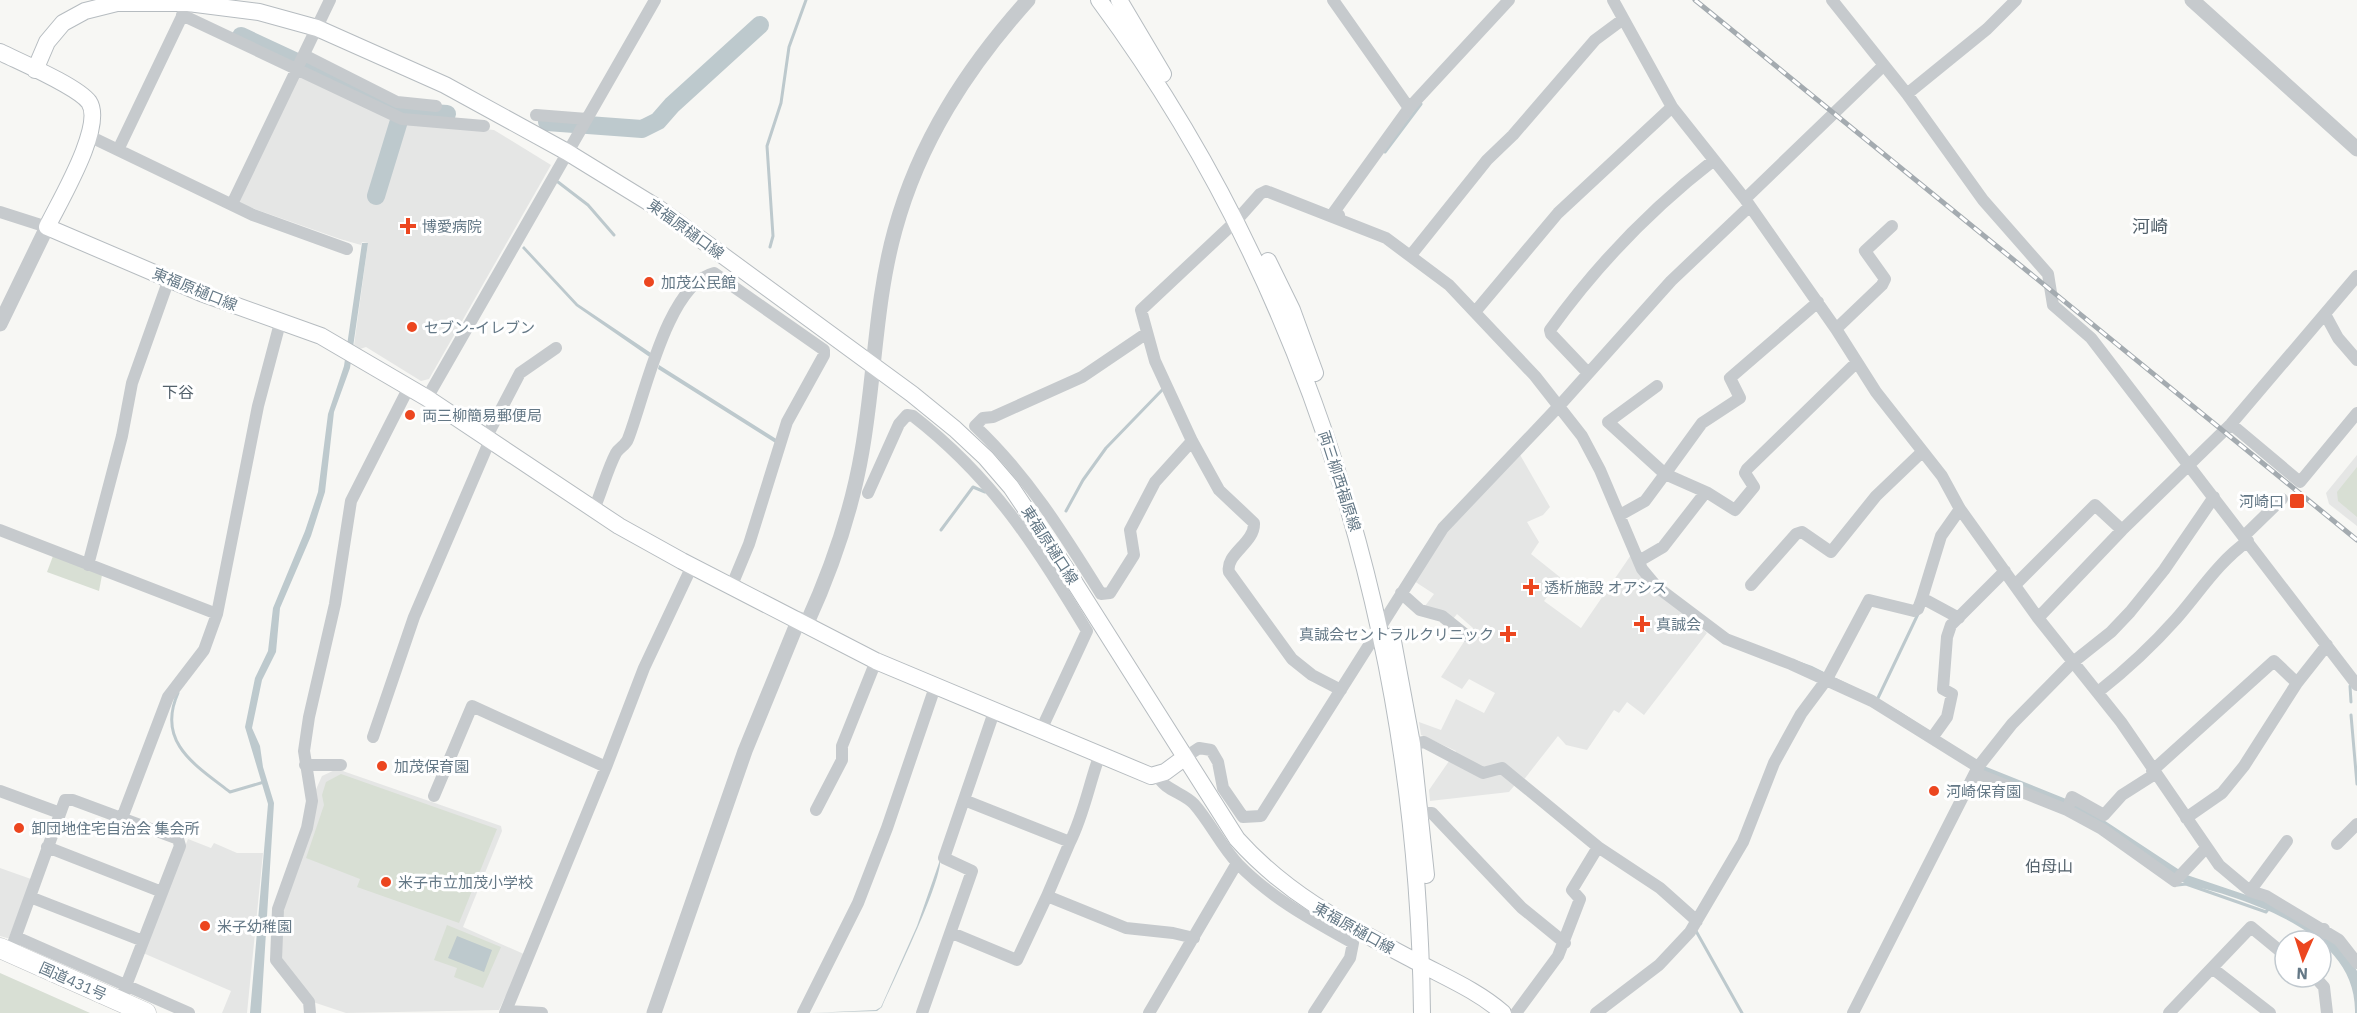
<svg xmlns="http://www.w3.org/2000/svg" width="2357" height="1013" font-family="'IBM Plex Sans','Noto Sans JP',sans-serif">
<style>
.built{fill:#e5e6e5}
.green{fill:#d8dfd4}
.water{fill:#bdc9cd}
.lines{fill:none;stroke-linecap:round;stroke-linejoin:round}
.stream{stroke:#bdc9cd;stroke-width:3}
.river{stroke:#bdc9cd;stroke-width:18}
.secondary-casing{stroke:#b6bcc0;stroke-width:18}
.trunk-casing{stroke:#b8bcbf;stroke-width:21}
.minor{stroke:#c6cacd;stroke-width:12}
.tertiary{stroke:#c6cacd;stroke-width:15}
.secondary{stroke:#fff;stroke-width:16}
.trunk{stroke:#fff;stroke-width:20}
.rail-casing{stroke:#a4abb0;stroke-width:5}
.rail{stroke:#fff;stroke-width:3;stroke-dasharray:9;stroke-linecap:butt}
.poi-dot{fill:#ec461f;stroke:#fff;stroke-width:2}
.labels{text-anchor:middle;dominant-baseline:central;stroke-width:6;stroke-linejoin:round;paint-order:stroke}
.poi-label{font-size:15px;fill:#647886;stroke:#fff;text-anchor:start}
.street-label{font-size:15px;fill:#647886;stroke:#fff}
.neighbourhood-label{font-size:16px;fill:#53616b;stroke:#fff}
.quarter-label{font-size:18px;fill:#53616b;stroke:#fff}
</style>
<rect width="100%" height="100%" fill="#f7f7f4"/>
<path class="built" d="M 298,76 L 403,122 L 494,130 L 551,165 L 429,379 L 421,381 L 366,347 L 360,349 L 354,345 L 368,243 L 362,242 L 361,245 L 340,239 L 238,203 Z
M 1519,453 L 1550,507 L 1543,515 L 1527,522 L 1539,542 L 1531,554 L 1561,578 L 1544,601 L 1581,628 L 1633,552 L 1638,565 L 1707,633 L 1644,715 L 1627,702 L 1619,713 L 1614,710 L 1587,750 L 1566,745 L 1558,736 L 1522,782 L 1519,780 L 1509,792 L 1430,801 L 1429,790 L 1456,751 L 1421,735 L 1419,722 L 1441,730 L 1456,699 L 1484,713 L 1495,693 L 1469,679 L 1462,689 L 1441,677 L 1473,628 L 1457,614 L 1453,619 L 1425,606 L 1434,594 L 1414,581 L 1448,529 Z
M 2357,455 L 2357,526 L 2329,504 L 2326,493 Z
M 337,769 L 501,826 L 502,831 L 463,927 L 526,955 L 511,992 L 505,997 L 499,1010 L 346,1013 L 313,1002 L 278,953 L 277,932 L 314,794 L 322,776 Z
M 188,839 L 211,848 L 214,843 L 237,853 L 263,853 L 247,1013 L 222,1013 L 231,991 L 143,953 Z
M 0,868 L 31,879 L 9,938 L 7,938 L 0,936 Z"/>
<path class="green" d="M 2357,467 L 2357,517 L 2338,501 L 2337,492 Z
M 53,556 L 102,575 L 99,591 L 47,572 Z
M 341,774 L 497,829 L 459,923 L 357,887 L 360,879 L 306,858 L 324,805 L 322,795 L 326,782 Z
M 447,925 L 501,947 L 483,988 L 454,977 L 457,968 L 434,960 Z
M 0,973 L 90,1013 L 0,1013 Z"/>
<path class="water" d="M 362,243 L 368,243 L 350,368 L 334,412 L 325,492 L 311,536 L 280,608 L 276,652 L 262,680 L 252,728 L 260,746 L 263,767 L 274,803 L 261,1013 L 250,1013 L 268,804 L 245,727 L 255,678 L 268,651 L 273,608 L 305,531 L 318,492 L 328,414 L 344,366 Z
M 524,246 L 578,304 L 654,355 L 651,358 L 576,306 L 522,248 Z
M 659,365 L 778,440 L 777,444 L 658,369 Z
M 1711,623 L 1735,638 L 1812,666 L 1860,690 L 1899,711 L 1984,766 L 2081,805 L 2187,875 L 2270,903 L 2330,936 L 2345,950 L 2357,971 L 2357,1013 L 2355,1013 C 2357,945 2281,913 2229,896 C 2210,889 2189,887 2172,877 C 2138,856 2109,829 2073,811 C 2043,796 2010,787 1980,772 L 1982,769 C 1933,735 1882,701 1828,676 C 1788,658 1746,649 1710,625 Z
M 940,860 C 943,879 893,982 882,1007 L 877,1011 L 811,1013 L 876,1010 L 881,1007 L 917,926 Z
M 457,936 L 492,950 L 484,972 L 448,958 Z"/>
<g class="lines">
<path class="stream" d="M 1385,152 L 1421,104
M 558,182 L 588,205 L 614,235
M 770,247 L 773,236 L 767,146 L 781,103 L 789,47 L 806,0
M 1066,511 L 1083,480 L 1106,448 L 1164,388
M 941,530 L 973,487 L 985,492
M 2350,686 L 2351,702
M 178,693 C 156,742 195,765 230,792 L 264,782
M 1877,700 L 1918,614
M 2351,715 L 2357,784
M 2178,885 L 2186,884 L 2266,912 L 2269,908
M 1696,931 L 1742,1013"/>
<path class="river" d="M 241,36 L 402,111 L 447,114
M 547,122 L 642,129 L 658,121 L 672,105 L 760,25
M 376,196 L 402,111"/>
<defs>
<path id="secondary" d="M 1099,0 C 1315,292 1418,652 1422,1013
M 1119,0 L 1163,74
M 0,52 C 20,62 77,86 89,102 C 105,126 59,202 47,227 L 201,293 L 321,336 L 427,398 L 619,526 L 682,561 L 876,661 L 1151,776 L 1165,772 L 1184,758
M 35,70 L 47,42 L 63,23 L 85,11 L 117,3 L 188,3 L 259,12 L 317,28 L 445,85 L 567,152 L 658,208 L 912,394 L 955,429 L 986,458 L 1011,487 L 1066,569 L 1237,839 C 1289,897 1349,926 1417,962 C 1447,978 1478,991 1503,1013
M 1268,261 L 1292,310 L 1315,373
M 1392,636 L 1412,744 L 1426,875"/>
<path id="trunk" d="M 0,948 L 146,1013"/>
</defs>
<use href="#secondary" class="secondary-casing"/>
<use href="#trunk" class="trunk-casing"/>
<path class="minor" d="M 1333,0 L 1409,108
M 1613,0 L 1672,107 L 1745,199 L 1836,329 L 1876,392 L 1942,476 L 1960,509 L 2038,618 L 2121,722 L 2219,865 L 2250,891 L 2266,896 L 2339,940 L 2357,963
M 1832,0 L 1907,94 L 1983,200 L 2048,274 L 2053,305 L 2091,338 L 2357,685
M 182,15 L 402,119 L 484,126
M 304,55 L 397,102 L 436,106
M 1907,94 L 1987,29 L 2016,0
M 536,115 L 587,119
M 89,136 L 253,215 L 347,249
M 118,150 L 185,10
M 1745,199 L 1883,66
M 232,204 L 330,0
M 0,212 L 47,227
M 1337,218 L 1339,215 L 1334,212 L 1409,108 L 1509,0
M 1411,255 L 1487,160 L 1513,135 L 1595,40 L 1622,20
M 1818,302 L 1730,378 L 1740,398 L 1702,423 L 1665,474 L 1708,493 L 1735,510 L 1754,487 L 1745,473 L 1747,469 L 1857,362
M 1475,312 L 1558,213 L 1672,107
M 2325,314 L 2338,338 L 2357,360
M 1836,329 L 1882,285 L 1885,279 L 1865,251 L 1892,226
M 1147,333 L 1082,377 L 993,417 L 983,418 L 975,426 C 1027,475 1063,533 1101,594 L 1110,593 L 1134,555 L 1130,530 L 1155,482 L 1192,441
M 1588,373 L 1551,334 L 1550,330 C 1596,266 1652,208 1714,160
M 427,398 L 655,0
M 2231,424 L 2300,482 L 2357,413
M 486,438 L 520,373 L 556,348
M 868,493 L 899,424 L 907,415 L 913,416 C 993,478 1036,546 1087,631 L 1041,730
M 594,509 C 602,491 607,470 616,453 C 619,448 626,445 628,439 C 644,399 667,284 714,273 L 824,350 L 824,355 L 787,422 L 749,544 L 732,585
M 1620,515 L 1645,501 L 1665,474 L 1608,422 L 1657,386
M 0,530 L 217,614
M 2122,530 L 2231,424 L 2357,276
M 2244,536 L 2282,499
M 1639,561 L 1663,547 L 1705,493
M 88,565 L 122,436 L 132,383 L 169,279
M 1751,585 L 1796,534 L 1802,532 L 1831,552 L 1876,496 L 1922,452
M 2015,585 L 2095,505 L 2122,530 L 2038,618
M 1401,593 L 1420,610 L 1442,616 L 1467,636
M 1959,618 L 1922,598 L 1941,536 L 1960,509
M 1341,690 L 1312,675 L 1292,659 L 1229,572 C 1225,554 1255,543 1254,523 L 1219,490 L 1192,441 L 1155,361 L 1141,310 L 1236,221 L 1260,194 L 1266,191 L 1386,238 L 1449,285 L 1535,376 L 1582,436 L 1600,470 L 1642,569 L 1657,587 L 1726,639 L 1791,664 L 1872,701 L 1978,767
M 2098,692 C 2126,670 2152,646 2176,619 C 2199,593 2218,562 2248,541
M 373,737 L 414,617 L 490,440
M 1932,738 L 1947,717 L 1952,694 L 1943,689 L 1947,637 L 1951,625 L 2005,571
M 1412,744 L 1424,742 L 1483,773 L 1502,768 L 1598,847
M 1184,758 L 1199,748 L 1211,750 L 1218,762 L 1223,788 L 1243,817 L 1261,816 L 1443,528 L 1560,405 L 1671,281 L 1750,206
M 305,765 L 341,765
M 606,767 L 644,668 L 692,566
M 2152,771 L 2274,661 L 2297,683
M 1975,773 L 2067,810 L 2102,829 L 2175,881 L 2206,848
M 1158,776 C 1164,790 1184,793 1194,804 C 1210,822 1221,846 1238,864 C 1271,898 1312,920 1353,943 L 1350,958 L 1314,1013
M 0,791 L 60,813
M 434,796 L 472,706 L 606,767 L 505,1013
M 964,800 L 1070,842 L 1047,896 L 1126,928 L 1173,933 L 1194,938
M 816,810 L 842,760 L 842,746 L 876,661
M 2067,810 L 2072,797 L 2104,815 L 2122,795 L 2155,774
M 1421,813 L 1432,813 L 1522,908 L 1565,943
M 122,818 L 168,697 L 204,650 L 217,614 L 258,406 L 280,323
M 2186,818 L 2222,793 L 2244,766 L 2297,683 L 2327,645
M 1070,842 C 1084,814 1089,784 1100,754
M 2337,844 L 2357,824
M 47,847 L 162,892
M 2250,891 L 2287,841
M 30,897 L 143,941
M 952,933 L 1017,960 L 1047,896
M 16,937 L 189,1013
M 2315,941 L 2324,929
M 10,952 L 65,800 L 73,800 L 178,839 L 180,846 L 120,1001
M 2212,968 L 2270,1013
M 2315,977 L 2324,987 L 2327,1013
M 506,1011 L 542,1013
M 310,1013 L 309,1002 L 276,960 L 278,909 L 307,828 L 312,801 L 304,751 L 309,717 L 335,604 L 351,501 L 409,387
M 803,1013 L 858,903 L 887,828 L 935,687
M 922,1013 L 972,871 L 944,858 L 994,712
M 1149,1013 L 1237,863
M 1516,1013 L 1558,956 L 1580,899 L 1572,890 L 1598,847 L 1660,888 L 1697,921
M 1596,1013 L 1659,965 L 1690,932 L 1743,842 L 1774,763 L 1801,714 L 1827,679 L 1869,600 L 1914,611 L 1918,609 L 1922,598
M 1853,1013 L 1978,767 L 2012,724 L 2072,663 L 2111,632 L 2130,612 L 2164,570 L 2214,497
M 2169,1013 L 2251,927 L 2285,955"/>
<path class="tertiary" d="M 2192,0 L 2357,149
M 0,324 L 47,227
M 807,623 C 832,568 852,510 862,451 C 875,377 875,302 895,230 C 919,142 967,68 1028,0
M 654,1013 L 745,751 L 799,619"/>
<use href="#secondary" class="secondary"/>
<use href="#trunk" class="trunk"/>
<defs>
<path id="rail" d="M 1695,0 L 2357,540"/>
</defs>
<use href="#rail" class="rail-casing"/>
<use href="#rail" class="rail"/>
</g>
<g class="poi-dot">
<path d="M405 217h6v6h6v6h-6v6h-6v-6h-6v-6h6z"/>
<circle cx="649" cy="282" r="6"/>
<circle cx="412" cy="327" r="6"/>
<circle cx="410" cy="415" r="6"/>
<rect x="2289" y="493" width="16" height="16" rx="3"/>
<path d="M1528 578h6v6h6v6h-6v6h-6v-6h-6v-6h6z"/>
<path d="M1639 615h6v6h6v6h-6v6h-6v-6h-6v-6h6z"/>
<path d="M1505 625h6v6h6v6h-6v6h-6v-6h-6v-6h6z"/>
<circle cx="382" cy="766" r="6"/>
<circle cx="1934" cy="791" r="6"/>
<circle cx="19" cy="828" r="6"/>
<circle cx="386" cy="882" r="6"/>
<circle cx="205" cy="926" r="6"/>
</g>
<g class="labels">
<g class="poi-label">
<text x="422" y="226">博愛病院</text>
<text x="661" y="282">加茂公民館</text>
<text x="424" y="327">セブン-イレブン</text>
<text x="422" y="415">両三柳簡易郵便局</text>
<text x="2284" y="501" text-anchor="end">河崎口</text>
<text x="1544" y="587">透析施設 オアシス</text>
<text x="1656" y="624">真誠会</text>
<text x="1494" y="634" text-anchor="end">真誠会セントラルクリニック</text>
<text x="394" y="766">加茂保育園</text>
<text x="1946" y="791">河崎保育園</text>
<text x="31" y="828">卸団地住宅自治会 集会所</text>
<text x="398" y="882">米子市立加茂小学校</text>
<text x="217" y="926">米子幼稚園</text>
</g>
<g class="street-label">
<text transform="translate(686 229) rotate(36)">東福原樋口線</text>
<text transform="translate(195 289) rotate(22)">東福原樋口線</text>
<text transform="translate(1340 481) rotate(72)">両三柳西福原線</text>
<text transform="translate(1050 545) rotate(57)">東福原樋口線</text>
<text transform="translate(1354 928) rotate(29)">東福原樋口線</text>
<text transform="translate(73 981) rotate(24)">国道431号</text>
</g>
<g class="neighbourhood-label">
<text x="178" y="392">下谷</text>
<text x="2049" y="866">伯母山</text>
</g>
<g class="quarter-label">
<text x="2150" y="226">河崎</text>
</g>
</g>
<g transform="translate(2303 959) rotate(183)"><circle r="28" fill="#ffffff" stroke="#c1c9cf" stroke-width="1.5"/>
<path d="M0-4.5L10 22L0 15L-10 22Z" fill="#ec461f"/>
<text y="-9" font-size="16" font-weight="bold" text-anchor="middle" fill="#647886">N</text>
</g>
</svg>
